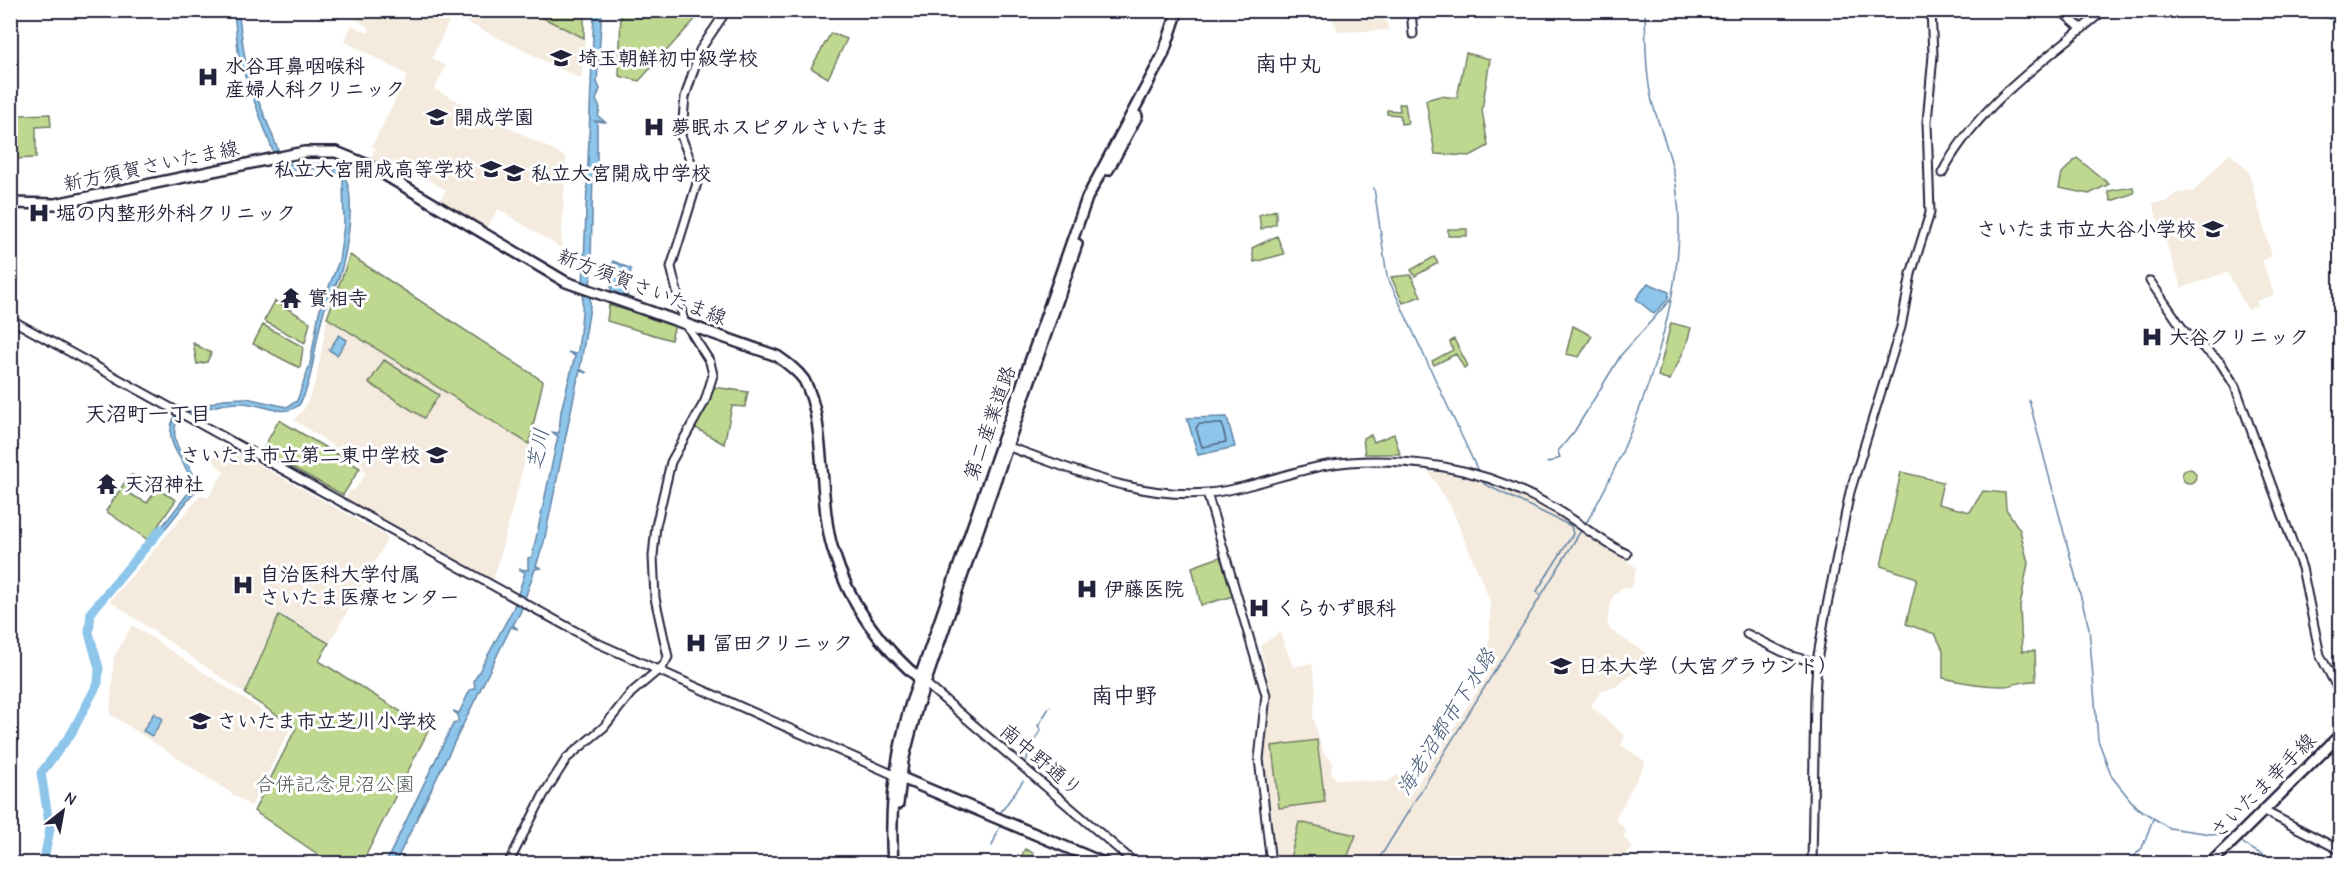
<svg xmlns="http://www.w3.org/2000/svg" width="2351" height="874" font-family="'Comic Neue','Klee One',sans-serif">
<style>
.built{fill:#f4eadd}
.green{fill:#bfd88f;stroke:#707d65;stroke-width:1.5}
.water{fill:#8dc5eb;stroke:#6284a5;stroke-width:1.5}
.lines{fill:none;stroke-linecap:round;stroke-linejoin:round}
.shore{stroke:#4d6381;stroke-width:1.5}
.stream{stroke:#6284a5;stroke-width:1.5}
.river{stroke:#8dc5eb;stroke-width:9}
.minor-casing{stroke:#22223b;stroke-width:11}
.major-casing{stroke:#22223b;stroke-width:14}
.minor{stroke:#fff;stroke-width:7}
.major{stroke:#fff;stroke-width:9}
.labels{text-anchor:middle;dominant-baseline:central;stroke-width:6;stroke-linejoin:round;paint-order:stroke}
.poi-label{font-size:20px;font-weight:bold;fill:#22223b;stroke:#fff;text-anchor:start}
.street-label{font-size:20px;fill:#22223b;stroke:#fff}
.park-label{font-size:20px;fill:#515954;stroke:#fff}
.neighbourhood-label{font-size:21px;font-weight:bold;fill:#22223b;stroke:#fff}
.water-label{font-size:21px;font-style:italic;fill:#475b79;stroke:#fff}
.quarter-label{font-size:22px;font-weight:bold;fill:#22223b;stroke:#fff}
</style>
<rect width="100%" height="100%" fill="#fff"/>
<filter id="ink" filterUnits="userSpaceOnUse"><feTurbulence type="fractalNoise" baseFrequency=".0167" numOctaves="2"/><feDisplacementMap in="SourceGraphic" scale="12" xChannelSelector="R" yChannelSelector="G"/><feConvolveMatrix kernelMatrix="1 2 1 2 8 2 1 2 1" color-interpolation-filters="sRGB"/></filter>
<g filter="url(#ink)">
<path class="built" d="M 360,10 L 529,11 L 585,38 L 581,79 L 452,15 L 432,58 L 446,66 L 434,89 L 566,157 L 561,248 L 498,209 L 485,230 L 439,203 L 446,190 L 397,162 L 390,173 L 369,160 L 376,148 L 372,146 L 408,75 L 344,41 L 352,25 L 368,33 L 370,28 L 355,19 Z
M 1328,11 L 1383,11 L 1389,30 L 1339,32 Z
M 2230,153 L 2248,171 L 2272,256 L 2262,260 L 2274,295 L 2256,301 L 2258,305 L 2248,310 L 2227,272 L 2182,288 L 2152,203 L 2166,202 L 2175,194 L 2194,191 Z
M 327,319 L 529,445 L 493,582 L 345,499 L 350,491 L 354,491 L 365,474 L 363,465 L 294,420 L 304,409 L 316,381 Z
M 224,445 L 386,536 L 387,540 L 330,642 L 279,613 L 244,693 L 110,601 L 201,495 L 208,498 L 224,472 L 212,459 Z
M 1431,470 L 1486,483 L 1534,502 L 1565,519 L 1637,568 L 1631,588 L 1622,588 L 1613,596 L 1607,621 L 1610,630 L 1650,656 L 1637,671 L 1615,687 L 1602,690 L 1591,706 L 1625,736 L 1621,745 L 1646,762 L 1615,819 L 1627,832 L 1623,837 L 1633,848 L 1615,864 L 1277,863 L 1264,761 L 1271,691 L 1260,646 L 1280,632 L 1293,667 L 1312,663 L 1316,690 L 1313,717 L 1323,752 L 1333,762 L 1331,773 L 1336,779 L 1387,782 L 1399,774 L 1411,793 L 1490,672 L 1480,666 L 1490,640 L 1490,601 L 1452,509 L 1429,472 Z
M 132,625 L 290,729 L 251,806 L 110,714 L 114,657 Z"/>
<path class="green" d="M 529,11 L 584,11 L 584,38 Z
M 621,11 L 700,10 L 700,14 L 639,81 L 619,76 Z
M 831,33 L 847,39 L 828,78 L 811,68 Z
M 1466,53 L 1490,59 L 1482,110 L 1488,146 L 1470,156 L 1435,154 L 1426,100 L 1440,96 L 1457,98 Z
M 1399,104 L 1405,104 L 1408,123 L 1401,124 L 1400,115 L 1387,114 L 1387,110 L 1400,111 Z
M 10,113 L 22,115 L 50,114 L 51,126 L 36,127 L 36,158 L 11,159 Z
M 2077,158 L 2109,184 L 2089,194 L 2059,188 L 2062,173 Z
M 2133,187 L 2134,193 L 2111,201 L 2108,191 Z
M 1276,210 L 1276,224 L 1261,229 L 1259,215 Z
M 1448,229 L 1467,229 L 1467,236 L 1448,236 Z
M 1277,236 L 1284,254 L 1254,262 L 1252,248 Z
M 350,255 L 543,381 L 529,444 L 327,318 Z
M 1434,257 L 1438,263 L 1415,276 L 1411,270 Z
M 1411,275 L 1421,296 L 1403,303 L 1391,277 Z
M 275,301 L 310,322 L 305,343 L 264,321 Z
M 609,305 L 675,325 L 671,340 L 607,321 Z
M 1671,323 L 1691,328 L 1686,346 L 1670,380 L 1658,376 Z
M 263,325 L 303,347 L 300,368 L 253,344 Z
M 1573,326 L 1592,336 L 1579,357 L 1566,354 Z
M 1454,339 L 1468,366 L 1464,368 L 1456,354 L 1434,365 L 1432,361 L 1453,350 L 1450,342 Z
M 193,343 L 211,353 L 207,362 L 197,364 Z
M 384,360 L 439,395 L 424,418 L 369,383 Z
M 713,387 L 748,392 L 745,407 L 732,406 L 724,444 L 694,427 L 704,412 Z
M 279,420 L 360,468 L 343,495 L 262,451 Z
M 1394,434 L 1400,454 L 1365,454 L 1363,438 L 1371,435 L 1374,442 Z
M2182 476a7 7 0 1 1 14 0a7 7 0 1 1-14 0Z
M 1901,472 L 1943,482 L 1938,504 L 1970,512 L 1983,491 L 2005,493 L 2006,509 L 2020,530 L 2028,563 L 2020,606 L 2022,651 L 2035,651 L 2036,681 C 2023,680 2014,686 2004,686 C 1983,686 1964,683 1943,678 L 1943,650 L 1935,634 L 1906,624 L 1917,578 L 1881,566 Z
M 132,475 L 137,478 L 128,493 L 147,503 L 157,489 L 176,500 L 148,540 L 106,511 L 129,476 Z
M 1220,557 L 1234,596 L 1201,605 L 1192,567 Z
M 279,615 L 329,643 L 319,661 L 429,729 L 362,863 L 331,863 L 254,811 L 296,728 L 245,694 Z
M 1317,740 L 1325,802 L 1279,808 L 1272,746 Z
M 1299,822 L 1356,835 L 1345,863 L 1289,863 Z
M 1025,849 L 1034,853 L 1029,863 L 1018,863 Z"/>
<path class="water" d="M 234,11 L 238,11 L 247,72 L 283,162 C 300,169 325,157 340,171 C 359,187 347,255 339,277 C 334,290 327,301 323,314 C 314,344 314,380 299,405 C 282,419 260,402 240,403 C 218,403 197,411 177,421 C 166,448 196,463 197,489 L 156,540 L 153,538 L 193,487 C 189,461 161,447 174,417 L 223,399 L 246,398 L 287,407 L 297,401 L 310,364 L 319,312 L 339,261 L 344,225 L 343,179 C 326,157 294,180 277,162 L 239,60 Z
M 594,11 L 602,11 L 597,82 L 600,89 L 596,100 L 600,108 L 598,116 L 605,122 L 595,121 L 597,123 L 597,169 L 593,170 L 590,307 L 580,369 L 587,373 L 580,371 L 578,377 L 544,542 L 536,566 L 542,568 L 535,569 L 520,613 L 513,625 L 518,629 L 511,627 L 395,863 L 385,864 L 453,724 L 458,722 L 458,715 L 453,711 L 459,713 L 470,690 L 475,688 L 474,681 L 513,609 L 525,573 L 519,569 L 528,570 L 528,558 L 532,557 L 558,436 L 551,432 L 559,433 L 561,411 L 575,356 L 568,352 L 575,354 L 578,351 L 582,313 Z
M 613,261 L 631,269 L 627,297 L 611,291 Z
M 1648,283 L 1669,292 L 1668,299 L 1654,314 L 1636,299 Z
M 339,335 L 347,340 L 337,355 L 329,350 Z
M 1227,417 L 1235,447 L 1198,455 L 1187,418 Z
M 154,713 L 163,719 L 152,736 L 143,731 Z"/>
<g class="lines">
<path class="shore" d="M 1199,424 L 1222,424 L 1226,442 L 1202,447 L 1196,428 Z"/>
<path class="stream" d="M 2302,10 L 2340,22
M 1374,188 L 1387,276 L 1478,471
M 2029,400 L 2089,628 L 2098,740 L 2112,777 L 2136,807 L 2169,828 L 2232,837
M 1547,463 L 1560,458 L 1558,451 L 1574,432 L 1621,355 L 1670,300
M 1482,479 L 1484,484 L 1571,526 L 1573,534 L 1537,591 L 1541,596
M 1585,525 C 1635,441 1690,291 1677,193 C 1674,162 1662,135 1653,105 C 1645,76 1646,41 1645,10
M 1026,763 L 1029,750 L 1041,729 L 1038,726 L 1050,706
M 1001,812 L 1023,781
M 2239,840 L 2251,849 L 2282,864
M 992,846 L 1000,826
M 1376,864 L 1582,529
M 2127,864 L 2142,848 L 2153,819"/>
<path class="river" d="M 43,864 L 50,829 L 41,773 L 71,734 L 98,683 L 99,668 L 89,633 L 91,612 L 161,529"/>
<defs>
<path id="minor" d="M 1411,10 L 1413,34
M 2060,10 L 2082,29
M 1942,173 C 1977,105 2047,59 2104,10
M 2150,281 L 2185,332 L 2220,362 L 2235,386 L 2302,568 L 2320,655 L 2340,693
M 10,319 L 595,642 L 894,775
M 1003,445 C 1071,468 1134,499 1208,493 C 1249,489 1287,472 1327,465 C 1366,458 1406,461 1444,467 C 1484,474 1524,490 1558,510 C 1581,524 1603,543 1627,554
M 1207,493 L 1266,695 L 1259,759 L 1271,864
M 1747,634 L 1789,655 L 1817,663
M 925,683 L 1136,864
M 2264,811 L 2340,850
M 508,864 L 544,794 L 567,758 L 604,727 L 631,693 L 663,666 L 668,657 L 655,598 L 653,556 L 656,526 L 671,462 L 705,401 L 713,375 L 710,362 L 684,321 L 671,267 L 698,180 L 681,136 L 683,119 L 685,97 L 700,50 L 727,10
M 1812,864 L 1815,697 L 1817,661 L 1825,615 L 1850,492 L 1901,327 L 1911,274 L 1930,213 L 1927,122 L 1933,55 L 1931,10"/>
<path id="major" d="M 1108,170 L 1137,116
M 10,203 L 55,204 L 304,152 L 336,152 L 368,165 L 566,282 L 777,356 C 787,363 797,370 804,380 C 827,420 818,503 833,550 C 849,604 881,648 925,683
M 897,776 L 1106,864
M 898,804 L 903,761 L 917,707 L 1077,244
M 893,864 C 889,809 895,756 911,703 L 1087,198 L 1163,55 L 1178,10
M 2210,864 L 2340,735"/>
</defs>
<use href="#minor" class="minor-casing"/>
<use href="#major" class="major-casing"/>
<use href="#minor" class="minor"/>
<use href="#major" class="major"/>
</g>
</g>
<defs>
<symbol id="school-bare" viewBox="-9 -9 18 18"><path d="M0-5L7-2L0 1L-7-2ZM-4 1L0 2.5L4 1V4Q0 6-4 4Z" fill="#22223b" stroke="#fff" stroke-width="2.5" paint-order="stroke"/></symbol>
<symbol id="hospital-bare" viewBox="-9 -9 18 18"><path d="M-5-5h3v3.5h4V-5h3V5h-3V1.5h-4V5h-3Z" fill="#22223b" stroke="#fff" stroke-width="2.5" paint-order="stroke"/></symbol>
<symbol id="temple-bare" viewBox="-9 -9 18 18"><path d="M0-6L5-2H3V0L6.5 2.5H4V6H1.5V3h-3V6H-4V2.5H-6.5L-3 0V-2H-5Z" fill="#22223b" stroke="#fff" stroke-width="2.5" paint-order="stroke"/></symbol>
<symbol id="university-bare" viewBox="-9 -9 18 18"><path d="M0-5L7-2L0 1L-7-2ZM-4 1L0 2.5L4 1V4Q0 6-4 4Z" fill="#22223b" stroke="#fff" stroke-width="2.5" paint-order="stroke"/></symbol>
</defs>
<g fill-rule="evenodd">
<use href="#school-bare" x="546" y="43" width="30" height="30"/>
<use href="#hospital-bare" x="193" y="62" width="30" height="30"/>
<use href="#school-bare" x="422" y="102" width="30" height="30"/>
<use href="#hospital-bare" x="639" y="112" width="30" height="30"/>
<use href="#school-bare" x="476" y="154" width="30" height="30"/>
<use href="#school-bare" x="499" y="158" width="30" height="30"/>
<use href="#hospital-bare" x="24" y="198" width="30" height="30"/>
<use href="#school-bare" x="2198" y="214" width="30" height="30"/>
<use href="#temple-bare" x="276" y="283" width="30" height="30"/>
<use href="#hospital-bare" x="2137" y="322" width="30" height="30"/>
<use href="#school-bare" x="422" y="440" width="30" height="30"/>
<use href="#temple-bare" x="92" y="469" width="30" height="30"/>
<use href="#hospital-bare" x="228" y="570" width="30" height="30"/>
<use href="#hospital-bare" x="1072" y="574" width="30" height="30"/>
<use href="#hospital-bare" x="1244" y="593" width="30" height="30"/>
<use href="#hospital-bare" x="681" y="628" width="30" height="30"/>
<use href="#university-bare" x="1546" y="651" width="30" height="30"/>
<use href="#school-bare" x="185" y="706" width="30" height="30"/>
</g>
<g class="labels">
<g class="poi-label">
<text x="578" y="58">埼玉朝鮮初中級学校</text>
<text x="225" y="66">水谷耳鼻咽喉科<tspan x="225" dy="23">産婦人科クリニック</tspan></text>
<text x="454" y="117">開成学園</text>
<text x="671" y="127">夢眠ホスピタルさいたま</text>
<text x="474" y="169" text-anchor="end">私立大宮開成高等学校</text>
<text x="531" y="173">私立大宮開成中学校</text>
<text x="56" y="213">堀の内整形外科クリニック</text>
<text x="2196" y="229" text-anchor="end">さいたま市立大谷小学校</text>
<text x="308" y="298">實相寺</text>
<text x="2169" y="337">大谷クリニック</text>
<text x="420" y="455" text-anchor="end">さいたま市立第二東中学校</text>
<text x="124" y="484">天沼神社</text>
<text x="260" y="574">自治医科大学付属<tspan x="260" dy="23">さいたま医療センター</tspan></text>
<text x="1104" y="589">伊藤医院</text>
<text x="1276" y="608">くらかず眼科</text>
<text x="713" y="643">冨田クリニック</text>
<text x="1578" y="666">日本大学（大宮グラウンド）</text>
<text x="217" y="721">さいたま市立芝川小学校</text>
</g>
<g class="street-label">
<text transform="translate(151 166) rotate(-12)">新方須賀さいたま線</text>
<text transform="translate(642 287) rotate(21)">新方須賀さいたま線</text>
<text transform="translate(990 423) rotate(-71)">第二産業道路</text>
<text transform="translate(1041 760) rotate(40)">南中野通り</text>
<text transform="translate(2263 786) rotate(-45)">さいたま幸手線</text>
</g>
<g class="park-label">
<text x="335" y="784">合併記念見沼公園</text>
</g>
<g class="neighbourhood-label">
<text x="148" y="414">天沼町一丁目</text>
</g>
<g class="water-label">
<text transform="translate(538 449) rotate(-80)">芝川</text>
<text transform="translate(1446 722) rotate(-58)">海老沼都市下水路</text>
</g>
<g class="quarter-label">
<text x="1288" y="64">南中丸</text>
<text x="1124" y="696">南中野</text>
</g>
</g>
<rect width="2351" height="874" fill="none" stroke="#fff" stroke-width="36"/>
<rect x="18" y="18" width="2315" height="838" fill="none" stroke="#22223b" stroke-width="2" filter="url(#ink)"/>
<g transform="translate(63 811) rotate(31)" stroke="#ffffff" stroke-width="4.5" paint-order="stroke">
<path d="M0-4.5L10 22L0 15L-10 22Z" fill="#22223b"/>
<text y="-9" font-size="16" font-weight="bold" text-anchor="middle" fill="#22223b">N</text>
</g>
</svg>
